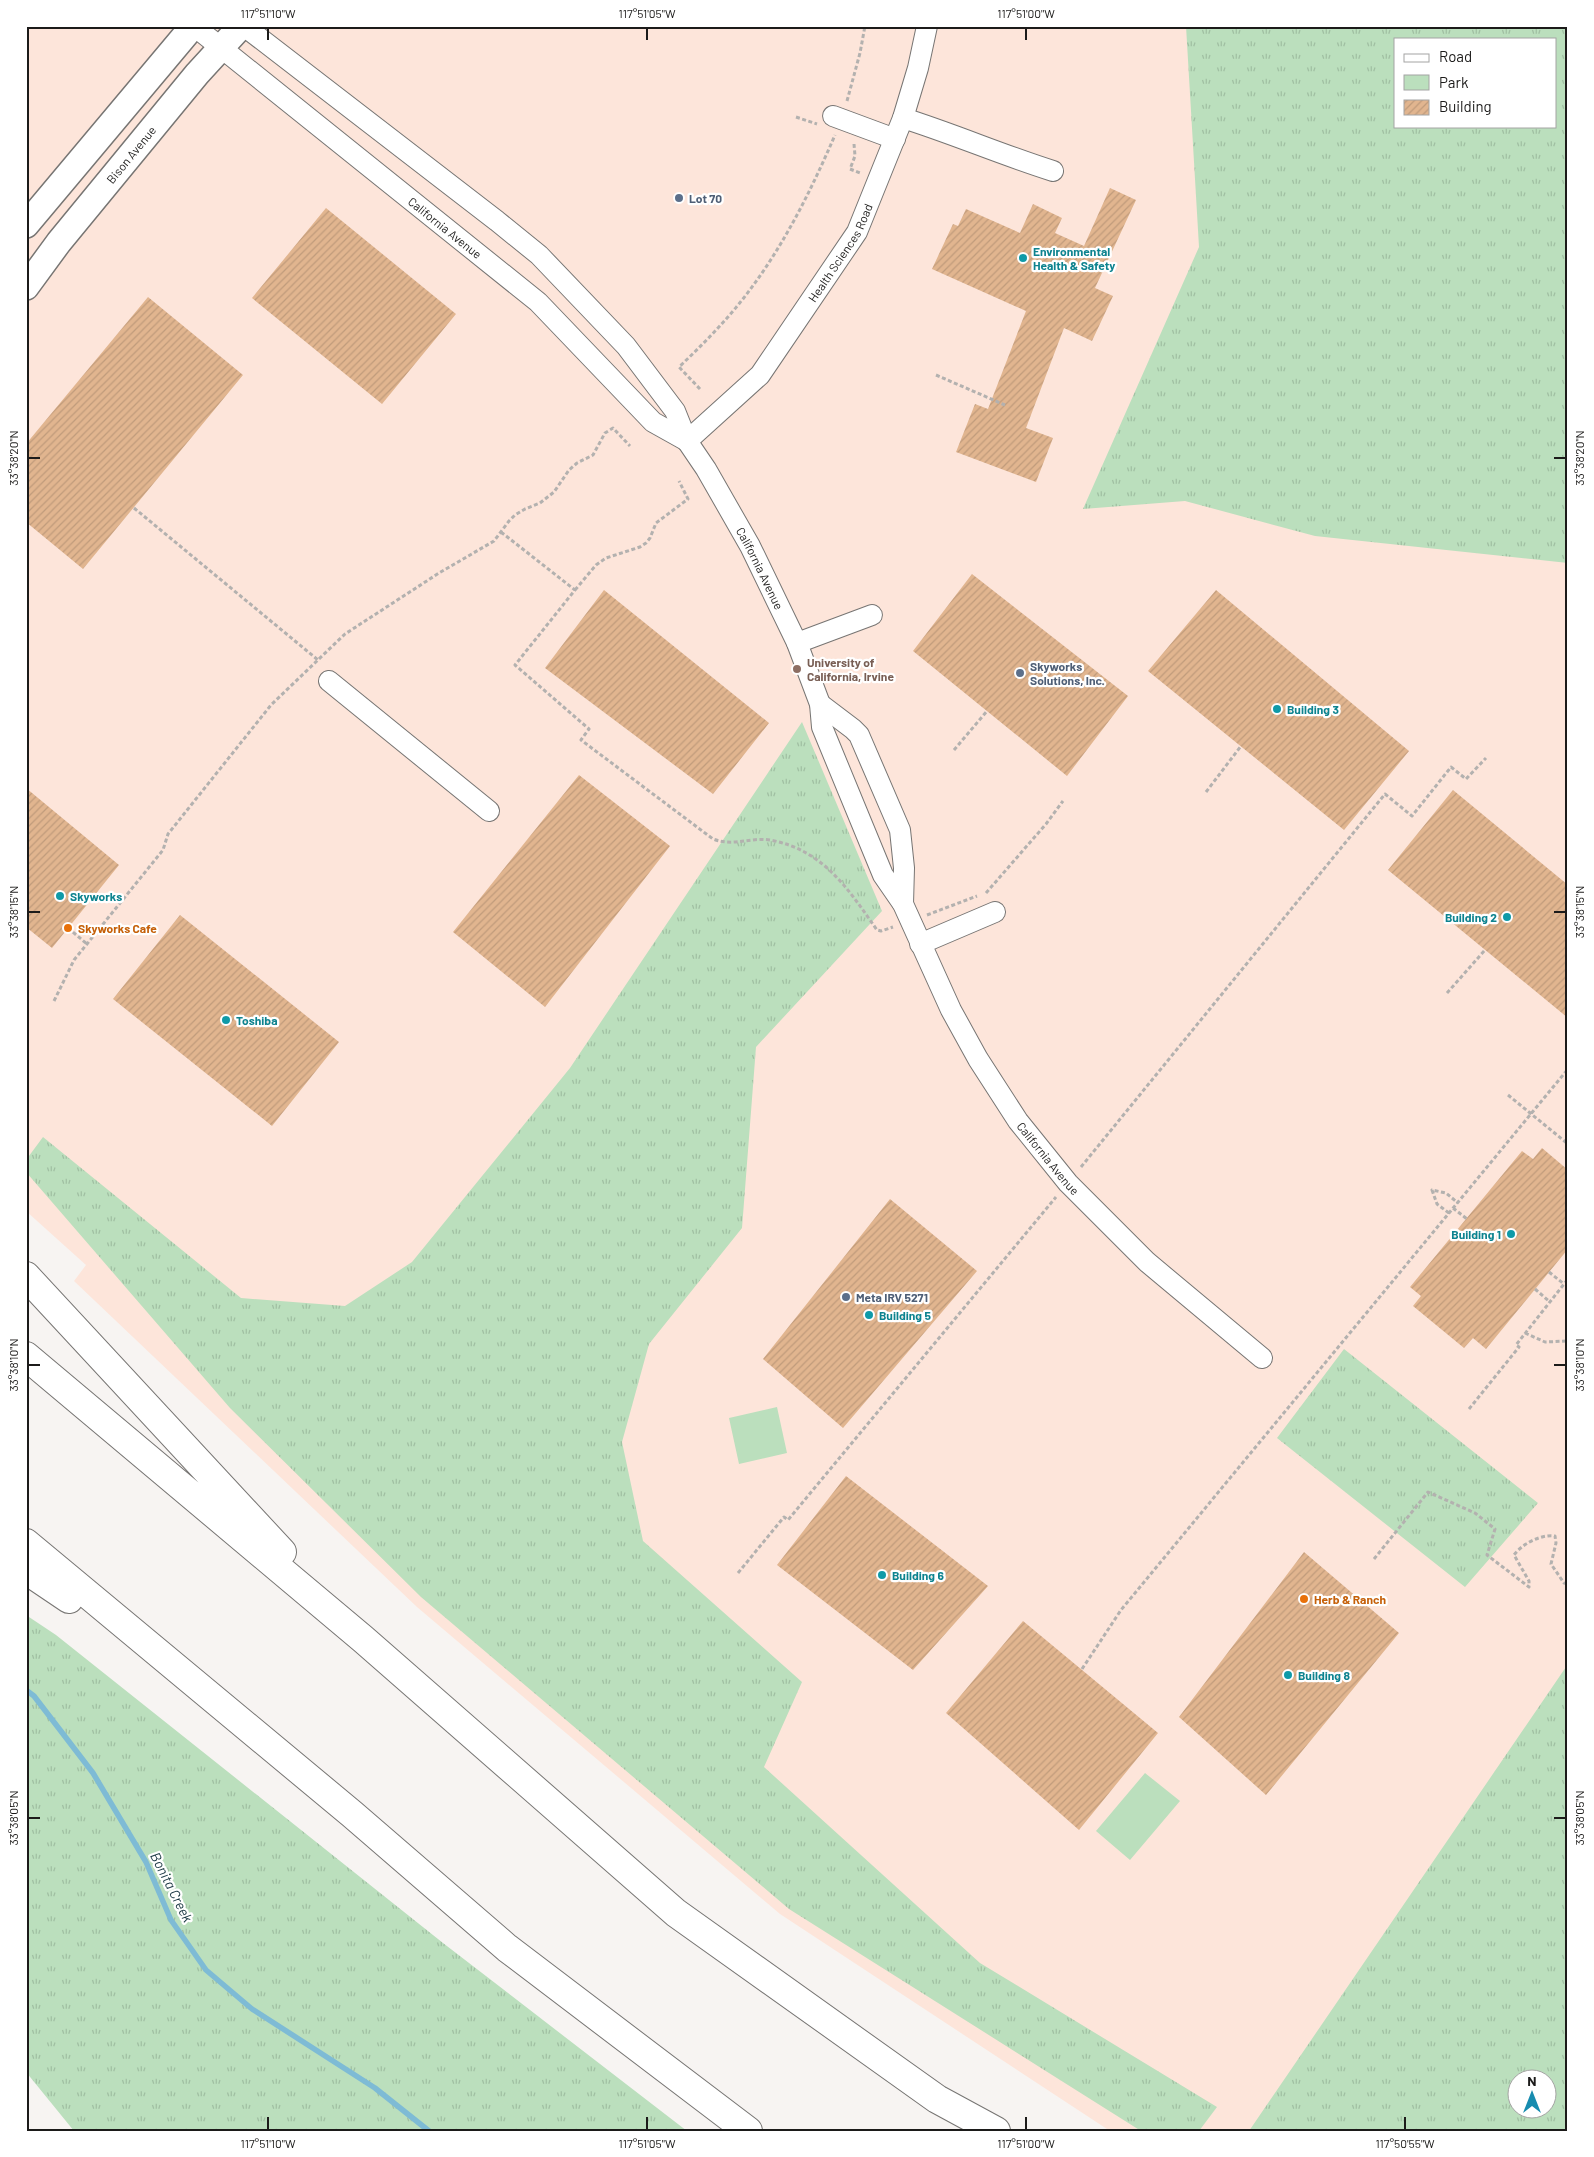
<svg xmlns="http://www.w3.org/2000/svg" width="1594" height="2157" font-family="Barlow,sans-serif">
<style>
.education{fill:#fde5da;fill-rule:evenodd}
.grass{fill:url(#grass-tufts);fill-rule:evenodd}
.green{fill:#bbdfbd}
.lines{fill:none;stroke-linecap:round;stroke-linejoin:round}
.stream{stroke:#7ebbd5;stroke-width:5.5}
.building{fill:url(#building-hatch)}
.minor-casing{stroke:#777573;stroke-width:22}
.major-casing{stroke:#777573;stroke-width:28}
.highway-casing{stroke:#777573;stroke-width:30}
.path{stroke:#b3b1af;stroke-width:3;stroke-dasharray:4 2.5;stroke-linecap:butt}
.minor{stroke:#fff;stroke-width:20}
.major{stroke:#fff;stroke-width:25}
.highway{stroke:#fff;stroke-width:28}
.ticks{fill:none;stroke:#1c1b1a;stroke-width:2}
.service-dot{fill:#5c6f8a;stroke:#fff;stroke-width:2}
.culture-dot{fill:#0f9aa8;stroke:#fff;stroke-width:2}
.education-dot{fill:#8d6e63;stroke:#fff;stroke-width:2}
.food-dot{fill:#e8710a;stroke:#fff;stroke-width:2}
.labels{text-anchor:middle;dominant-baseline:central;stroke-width:4.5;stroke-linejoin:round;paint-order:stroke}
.street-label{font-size:12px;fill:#1c1b1a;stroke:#fff}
.service-label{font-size:12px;font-weight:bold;fill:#4e5e75;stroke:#fff;text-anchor:start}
.culture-label{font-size:12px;font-weight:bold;fill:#0d838f;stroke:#fff;text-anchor:start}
.education-label{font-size:12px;font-weight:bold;fill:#785e54;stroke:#fff;text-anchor:start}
.food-label{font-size:12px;font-weight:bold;fill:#c56008;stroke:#fff;text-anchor:start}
.water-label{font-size:14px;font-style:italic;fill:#173440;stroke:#fff}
.neatline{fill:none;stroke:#1c1b1a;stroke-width:2}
.ticks-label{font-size:12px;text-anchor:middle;fill:#1c1b1a}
</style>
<defs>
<pattern id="grass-tufts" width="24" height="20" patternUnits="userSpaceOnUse" patternTransform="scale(1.25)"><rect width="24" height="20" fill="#bbdfbd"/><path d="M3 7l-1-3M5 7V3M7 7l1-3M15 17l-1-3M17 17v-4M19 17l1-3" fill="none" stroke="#a0bfa2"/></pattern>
<pattern id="building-hatch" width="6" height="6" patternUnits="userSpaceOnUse" patternTransform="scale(1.25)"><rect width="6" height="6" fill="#e1b58f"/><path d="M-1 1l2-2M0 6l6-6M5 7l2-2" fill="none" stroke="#c09b7b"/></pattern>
</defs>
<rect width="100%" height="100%" fill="#f7f4f2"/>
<path class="education" d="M 26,26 L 1568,26 L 1568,2131 L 1110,2131 L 780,1914 L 417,1607 L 74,1281 L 86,1265 L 26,1211 ZM 1395,39 L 1555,39 L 1555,126 L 1395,126 ZM 1516,2080 L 1546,2080 L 1546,2110 L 1516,2110 Z"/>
<path class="grass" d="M 1186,26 L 1568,26 L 1568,563 L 1315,536 L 1185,501 L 1083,509 L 1199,247 ZM 1395,39 L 1555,39 L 1555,126 L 1395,126 Z
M 802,722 L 882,911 L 756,1047 L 742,1228 L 649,1344 L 622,1442 L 643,1541 L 802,1682 L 764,1767 L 980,1963 L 1217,2107 L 1199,2131 L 1141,2131 L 789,1909 L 421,1597 L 230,1408 L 26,1172 L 26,1160 L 43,1137 L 241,1298 L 345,1306 L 412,1262 L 570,1068 Z
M 1344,1349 L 1538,1503 L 1465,1587 L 1277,1438 Z
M 26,1615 L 56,1635 L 443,1943 L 687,2131 L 74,2131 L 26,2072 Z
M 1568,1664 L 1568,2131 L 1249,2131 ZM 1516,2080 L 1546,2080 L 1546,2110 L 1516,2110 Z"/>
<path class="green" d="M 777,1407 L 787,1453 L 739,1464 L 729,1418 Z
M 1145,1773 L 1180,1801 L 1130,1860 L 1096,1831 Z"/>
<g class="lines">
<path class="stream" d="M 26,1690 L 34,1696 L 93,1773 L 146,1862 L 171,1920 L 206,1970 L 252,2009 L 375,2088 L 429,2131"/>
</g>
<path class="building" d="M 1110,188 L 1136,200 L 1095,288 L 1113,296 L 1092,341 L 1064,328 L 1026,428 L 1053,438 L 1036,482 L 956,452 L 975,404 L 988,409 L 1026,311 L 932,269 L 953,224 L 958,226 L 966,209 L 1020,233 L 1033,204 L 1062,218 L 1055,233 L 1084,246 Z
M 326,208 L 456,314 L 382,404 L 252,298 Z
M 148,297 L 243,375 L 83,569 L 26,522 L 26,444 Z
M 972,574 L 1128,696 L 1067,776 L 913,651 Z
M 604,590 L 769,723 L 713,794 L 545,668 Z
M 1216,590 L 1409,751 L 1344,830 L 1148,671 Z
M 579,775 L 670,846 L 545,1007 L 453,932 Z
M 26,788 L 119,865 L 52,948 L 26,927 Z
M 1453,790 L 1568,885 L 1568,1018 L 1388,870 Z
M 180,915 L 339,1042 L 272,1126 L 113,999 Z
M 1542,1148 L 1568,1170 L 1568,1249 L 1486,1349 L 1473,1338 L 1464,1348 L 1413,1306 L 1421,1296 L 1410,1287 L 1522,1151 L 1533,1159 Z
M 890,1199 L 977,1271 L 843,1428 L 763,1359 Z
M 846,1476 L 988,1586 L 913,1670 L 777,1565 Z
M 1304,1552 L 1399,1633 L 1266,1795 L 1179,1717 Z
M 1023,1621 L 1158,1733 L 1079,1830 L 946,1713 Z"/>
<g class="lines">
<defs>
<g id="minor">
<path id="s1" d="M 194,26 L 538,302 L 653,422 L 687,441"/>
<path id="s2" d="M 244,26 L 497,221 L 539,255 L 626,346 L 675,411 L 687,441 L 706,469 L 750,546 L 797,643 L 820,704 L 822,727 L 883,875 L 903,904 L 951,1010 L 978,1059 L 1018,1121 L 1068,1183 L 1147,1262 L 1262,1358"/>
<path d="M 833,116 L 895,139"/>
<path d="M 903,118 C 954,134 1002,155 1053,171"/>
<path id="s3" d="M 687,441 L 760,375 L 857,232 L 903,118 L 918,68 L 927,26"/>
<path d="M 797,643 L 872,615"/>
<path d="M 329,681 L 489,811"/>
<path d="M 820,704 L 853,729 L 859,735 L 900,830 L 904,868 L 903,904"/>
<path d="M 920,944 L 995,912"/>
</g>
<g id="major">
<path d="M 26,225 L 193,26"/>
<path id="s4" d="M 26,287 L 59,242 L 197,74 L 241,26"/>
</g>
<path id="highway" d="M 26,1276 L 282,1552
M 26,1356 L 363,1639 L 676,1913 L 937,2099 L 996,2131
M 26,1543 L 352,1814 L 507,1948 L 748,2131
M 26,1570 L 69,1599"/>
</defs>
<use href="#minor" class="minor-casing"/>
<use href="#major" class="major-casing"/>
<use href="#highway" class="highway-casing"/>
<path class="path" d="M 847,101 L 860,53 L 865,26
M 796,117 L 817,124
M 854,144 L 855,156 L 850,169 L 860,173
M 936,375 L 1005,405
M 700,389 L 679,367 C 696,351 712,335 727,318 C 774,265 807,200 835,135
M 134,508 L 318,660
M 501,532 L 575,590 L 515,665 L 589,729 L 581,740 L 713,839 C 734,847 749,837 770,840 C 824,850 848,889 877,930 L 881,931 L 893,927
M 575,590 L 596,565 L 606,558 L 640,547 L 646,543 L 650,538 L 656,523 L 688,499 L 679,481
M 954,750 L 987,711
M 1206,792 L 1241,746
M 986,893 L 1046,824 L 1063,801
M 927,915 L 977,896
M 68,928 L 87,944
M 1447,993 L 1485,950
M 54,1001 L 74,960 L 163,850 L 168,834 L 271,705 L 345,634 L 439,573 L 494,541 L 509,521 L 515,515 L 525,509 L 540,503 L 554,492 L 569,470 L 577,463 L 593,455 L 605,433 L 613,428 L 630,446
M 1508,1095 L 1568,1144
M 1081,1167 L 1385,794 L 1412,816 L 1451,767 L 1466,779 L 1486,758
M 1453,1208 L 1467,1219
M 1449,1213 L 1437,1204 L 1432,1190 L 1446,1193 L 1458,1203
M 1549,1272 L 1564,1284
M 1535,1289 L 1550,1302
M 1525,1333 L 1545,1342 L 1568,1341
M 1469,1409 L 1519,1347 L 1516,1345 L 1568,1279
M 1374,1559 L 1428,1492 L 1475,1513 L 1495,1529 L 1487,1555 L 1529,1587 L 1529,1581 L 1514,1555 C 1522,1544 1541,1534 1555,1536 L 1556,1543 L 1551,1564 L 1564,1583 L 1568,1584
M 738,1573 L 784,1517 L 788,1520 L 1056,1197
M 1082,1669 L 1121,1610 L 1568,1069"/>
<use href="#minor" class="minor"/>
<use href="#major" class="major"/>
<use href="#highway" class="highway"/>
</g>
<path class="ticks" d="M 268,28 L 268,40M 647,28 L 647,40M 1026,28 L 1026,40M 28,458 L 40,458M 1554,458 L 1566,458M 28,912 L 40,912M 1554,912 L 1566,912M 28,1365 L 40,1365M 1554,1365 L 1566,1365M 28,1818 L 40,1818M 1554,1818 L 1566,1818M 268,2117 L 268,2130M 647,2117 L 647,2130M 1026,2117 L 1026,2130M 1405,2117 L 1405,2130"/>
<g class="service-dot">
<circle cx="679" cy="198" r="5"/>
<circle cx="1020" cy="673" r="5"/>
<circle cx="846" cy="1297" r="5"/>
</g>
<g class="culture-dot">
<circle cx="1023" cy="258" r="5"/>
<circle cx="1277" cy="709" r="5"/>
<circle cx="60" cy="896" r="5"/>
<circle cx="1507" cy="917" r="5"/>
<circle cx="226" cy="1020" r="5"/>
<circle cx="1511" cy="1234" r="5"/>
<circle cx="869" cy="1315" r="5"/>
<circle cx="882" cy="1575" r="5"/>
<circle cx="1288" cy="1675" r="5"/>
</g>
<circle class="education-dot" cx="797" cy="669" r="5"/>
<g class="food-dot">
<circle cx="68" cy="928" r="5"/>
<circle cx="1304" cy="1599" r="5"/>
</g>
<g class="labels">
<g class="street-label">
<text stroke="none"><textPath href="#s4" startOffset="169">Bison Avenue</textPath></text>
<text stroke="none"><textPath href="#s1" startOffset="322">California Avenue</textPath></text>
<text stroke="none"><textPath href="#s3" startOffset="245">Health Sciences Road</textPath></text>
<text stroke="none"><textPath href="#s2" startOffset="760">California Avenue</textPath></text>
<text stroke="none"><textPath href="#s2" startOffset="1421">California Avenue</textPath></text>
</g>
<g class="service-label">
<text x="689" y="198">Lot 70</text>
<text x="1030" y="666">Skyworks<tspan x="1030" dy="14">Solutions, Inc.</tspan></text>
<text x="856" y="1297">Meta IRV 5271</text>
</g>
<g class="culture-label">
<text x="1033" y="251">Environmental<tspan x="1033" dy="14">Health &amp; Safety</tspan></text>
<text x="1287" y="709">Building 3</text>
<text x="70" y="896">Skyworks</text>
<text x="1497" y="917" text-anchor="end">Building 2</text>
<text x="236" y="1020">Toshiba</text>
<text x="1501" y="1234" text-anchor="end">Building 1</text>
<text x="879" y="1315">Building 5</text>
<text x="892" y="1575">Building 6</text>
<text x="1298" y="1675">Building 8</text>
</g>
<g class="education-label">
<text x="807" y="662">University of<tspan x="807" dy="14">California, Irvine</tspan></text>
</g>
<g class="food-label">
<text x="78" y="928">Skyworks Cafe</text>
<text x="1314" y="1599">Herb &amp; Ranch</text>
</g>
<g class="water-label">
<text transform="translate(172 1887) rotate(63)">Bonita Creek</text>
</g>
</g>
<rect width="1594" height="2157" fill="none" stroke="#ffffff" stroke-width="55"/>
<rect x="1394" y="38" width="162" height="90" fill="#ffffff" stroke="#a4a4a3"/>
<rect x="1404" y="54" width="25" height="8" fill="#ffffff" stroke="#a4a4a3"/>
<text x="1439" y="62" font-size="15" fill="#1c1b1a">Road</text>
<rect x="1404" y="75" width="25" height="15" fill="#bbdfbd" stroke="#a4a4a3"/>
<text x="1439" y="88" font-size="15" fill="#1c1b1a">Park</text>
<rect x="1404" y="100" width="25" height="15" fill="url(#building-hatch)" stroke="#a4a4a3"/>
<text x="1439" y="112" font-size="15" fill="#1c1b1a">Building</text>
<g transform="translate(1532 2094)"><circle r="24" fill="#ffffff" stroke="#a4a4a3"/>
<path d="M0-4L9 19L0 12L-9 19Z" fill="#178caf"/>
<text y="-8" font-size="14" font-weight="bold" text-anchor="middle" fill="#1c1b1a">N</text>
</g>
<rect x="28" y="28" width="1538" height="2102" class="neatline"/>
<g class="ticks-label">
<text x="268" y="18">117°51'10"W</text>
<text x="647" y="18">117°51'05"W</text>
<text x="1026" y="18">117°51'00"W</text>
<text transform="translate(14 458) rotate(-90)" y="4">33°38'20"N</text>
<text transform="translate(1580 458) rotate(-90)" y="4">33°38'20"N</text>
<text transform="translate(14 912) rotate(-90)" y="4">33°38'15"N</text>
<text transform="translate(1580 912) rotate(-90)" y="4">33°38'15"N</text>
<text transform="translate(14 1365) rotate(-90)" y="4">33°38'10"N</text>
<text transform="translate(1580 1365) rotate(-90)" y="4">33°38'10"N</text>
<text transform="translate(14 1818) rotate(-90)" y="4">33°38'05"N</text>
<text transform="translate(1580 1818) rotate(-90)" y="4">33°38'05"N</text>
<text x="268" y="2148">117°51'10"W</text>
<text x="647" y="2148">117°51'05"W</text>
<text x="1026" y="2148">117°51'00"W</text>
<text x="1405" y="2148">117°50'55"W</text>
</g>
</svg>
